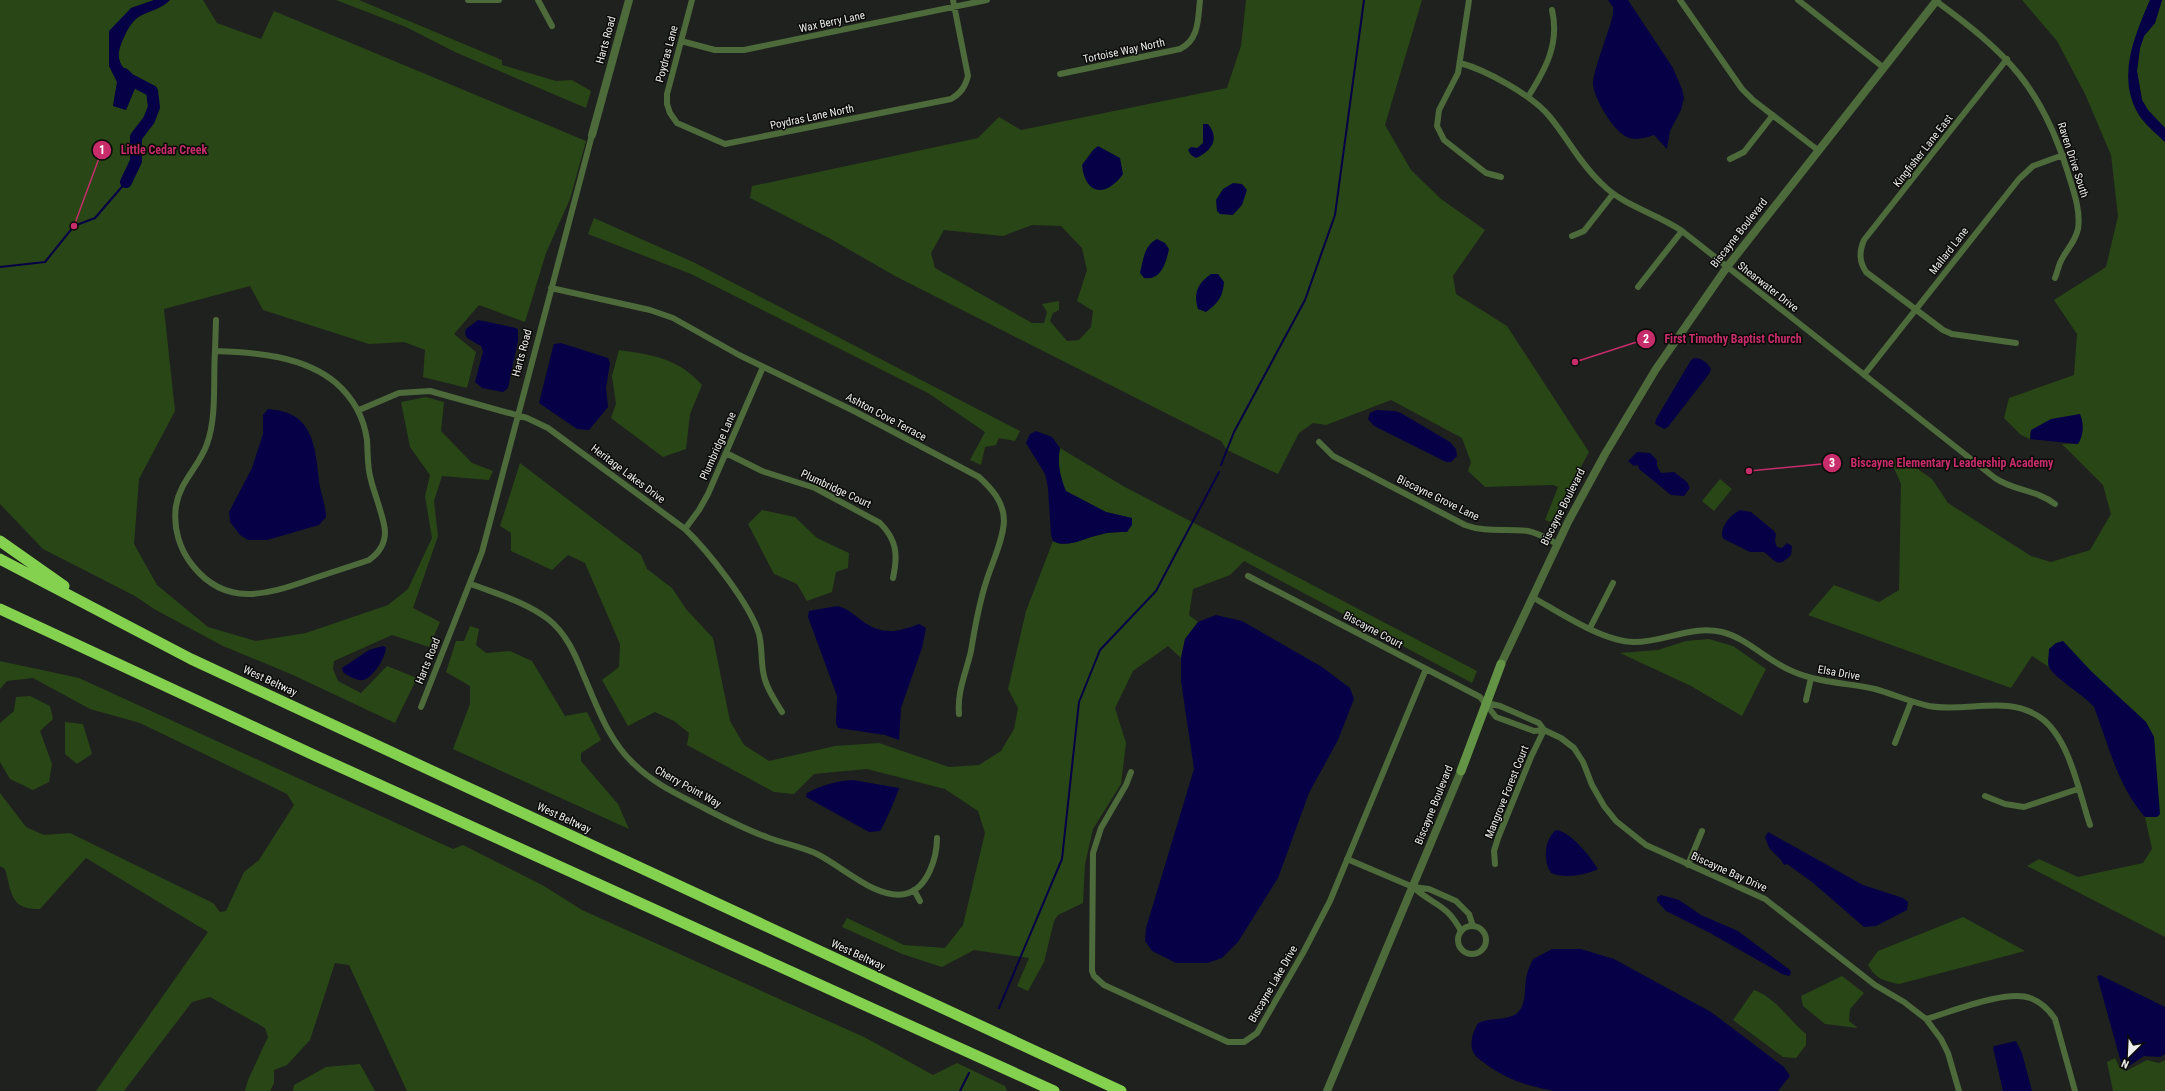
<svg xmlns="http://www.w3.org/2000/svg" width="2165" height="1091" font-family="'Roboto Condensed',sans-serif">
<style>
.green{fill:#294616;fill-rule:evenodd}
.water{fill:#060046}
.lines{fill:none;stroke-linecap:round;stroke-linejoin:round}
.stream{stroke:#060046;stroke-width:2}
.river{stroke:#060046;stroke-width:12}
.minor{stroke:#4c6a3a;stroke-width:6}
.tertiary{stroke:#4c6a3a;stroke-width:8}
.secondary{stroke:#639344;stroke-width:9}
.motorway{stroke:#84d150;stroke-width:11}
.labels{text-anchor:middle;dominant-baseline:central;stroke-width:3;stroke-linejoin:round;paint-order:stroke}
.street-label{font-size:11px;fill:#eceeec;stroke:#0a0a09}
.leader{fill:none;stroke:#c62d6a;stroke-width:1.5}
.callout-dot{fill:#c62d6a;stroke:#0a0a09;stroke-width:1.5}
.mark-label{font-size:12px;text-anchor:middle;font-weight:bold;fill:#fff}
.callout-label{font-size:12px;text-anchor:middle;font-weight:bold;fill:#c62d6a;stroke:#0a0a09;stroke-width:3;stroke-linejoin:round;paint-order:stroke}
</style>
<rect width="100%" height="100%" fill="#1f211e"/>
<path class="green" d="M 0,0 L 154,0 L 131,8 L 109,66 L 117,82 L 113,106 L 126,110 L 138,81 C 117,65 114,58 125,35 C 128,28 134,19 140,16 C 151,10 161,9 170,0 L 203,0 L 217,23 L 261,39 L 274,11 L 586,141 L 570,199 L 546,253 L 525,322 L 479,305 L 454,334 L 476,352 L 467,388 L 423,377 L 425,350 L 404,342 L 369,344 L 263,310 L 250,286 L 164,309 L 175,411 L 139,479 L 134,544 L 157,585 L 208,627 L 256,641 L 306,633 L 388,605 L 408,589 L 432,538 L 425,496 L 430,475 L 410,447 L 401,402 L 426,397 L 444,402 L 441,431 L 472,463 L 493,471 L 489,480 L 442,476 L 434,501 L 438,536 L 413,608 L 440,622 L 429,647 L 392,635 L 334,661 L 333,669 L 338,681 L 361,693 L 387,666 L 417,678 L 395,723 L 293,675 L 223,646 L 154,609 L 135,596 L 43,549 L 0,504 Z
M 336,0 L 359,0 L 502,60 L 502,65 L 556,81 L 572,80 L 591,91 L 586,108 L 455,52 L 406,27 Z
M 1246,0 L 1422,0 L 1385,125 L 1411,170 L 1441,199 L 1485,230 L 1453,276 L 1456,294 L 1507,326 L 1589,452 L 1551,522 L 1545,520 L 1558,487 L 1553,485 L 1485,487 L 1468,471 L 1471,462 L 1462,438 L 1391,400 L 1326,425 L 1313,423 L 1299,433 L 1278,474 L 1227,450 L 1221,441 L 895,276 L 829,238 L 750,198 L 752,186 L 978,138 L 999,117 L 1021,130 L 1227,88 L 1241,46 ZM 1032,225 L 1061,226 L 1082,248 L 1087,270 L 1077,301 L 1093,311 L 1091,327 L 1079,340 L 1067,341 L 1050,321 L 1053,313 L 1059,310 L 1059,301 L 1042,304 L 1047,312 L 1044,323 L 1032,323 L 935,268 L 931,253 L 944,230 L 1003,236 Z
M 2022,0 L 2150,0 C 2135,35 2117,83 2141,118 C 2148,127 2157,134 2165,142 L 2165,937 L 2027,866 L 2039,859 L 2078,877 L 2143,863 L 2152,849 L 2145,817 L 2157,817 L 2154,737 L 2146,722 L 2091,672 L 2063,641 L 2049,649 L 2049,667 L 2032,656 L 2011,688 L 1808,615 L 1834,585 L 1879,602 L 1899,590 L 1901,484 L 1890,459 L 1909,463 L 1932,479 L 1948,503 L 2031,556 L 2051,562 L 2090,550 L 2111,514 L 2103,485 L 2062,444 L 2078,444 L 2031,430 L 2030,439 L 2021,435 L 2004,418 L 2009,398 L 2074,375 L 2077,334 L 2054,300 L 2106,267 L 2118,216 L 2111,155 L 2085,94 L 2057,41 Z
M 2162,0 L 2165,0 L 2165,128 L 2148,110 L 2142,100 L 2137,71 L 2140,48 L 2144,36 L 2155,23 Z
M 594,218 L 693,262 L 1020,431 L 1015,441 L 999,438 L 996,445 L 985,447 L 981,465 L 970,460 L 985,432 L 928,393 L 691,274 L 588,234 Z
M 619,350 C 653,355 678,358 702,385 L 690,414 L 686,449 L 663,457 L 611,418 L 616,404 L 612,376 Z
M 1060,448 L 1123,486 L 1477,671 L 1472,683 L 1244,561 L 1230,575 L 1193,589 L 1189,615 L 1198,622 L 1185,639 L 1181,658 L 1168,646 L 1133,671 L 1115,708 L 1126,743 L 1121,784 L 1093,829 L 1085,864 L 1083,903 L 1058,915 L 1054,921 L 1044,962 L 1028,991 L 1017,986 L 1029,958 L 974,950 L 942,967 L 902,954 L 842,927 L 847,918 L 904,945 L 945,948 L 963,925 L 985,833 L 978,811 L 945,789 L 867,769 L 814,774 L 794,794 L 774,792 L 687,745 L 689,733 L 674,721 L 655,712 L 628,726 L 602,680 L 619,667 L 620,644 L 585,563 L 568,555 L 552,570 L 511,551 L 511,533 L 500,526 L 520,463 L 641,555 L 647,569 L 672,588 L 686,609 L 713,638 L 730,721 L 744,745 L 769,761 L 835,746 L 879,743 L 949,767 L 979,765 L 1001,751 L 1014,729 L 1018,708 L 1008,689 L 1026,611 L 1053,541 C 1067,549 1084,538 1099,535 C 1108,532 1117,532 1127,532 L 1132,518 L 1106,512 L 1065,491 C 1060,476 1057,463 1060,448 Z
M 1720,479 L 1732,489 L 1714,511 L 1702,501 Z
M 762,510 L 795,517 L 817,538 L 849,553 L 848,568 L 836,572 L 832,592 L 807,601 L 797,584 L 774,574 L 748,524 Z
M 470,626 L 479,629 L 476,645 L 486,653 L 510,651 L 532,661 L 565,716 L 587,712 L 601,740 L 581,753 L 581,761 L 618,804 L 629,829 L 453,749 L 470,704 L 470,686 L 446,672 L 456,641 L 464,641 Z
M 1709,639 L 1733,646 L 1766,669 L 1742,716 L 1691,686 L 1620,653 L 1658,650 L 1686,641 Z
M 0,661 L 79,678 L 453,849 L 463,845 L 544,886 L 582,910 L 866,1038 L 933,1075 L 957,1063 L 1005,1086 L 1007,1091 L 407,1091 L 349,965 L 335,963 L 310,1040 L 287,1065 L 274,1070 L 274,1083 L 270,1091 L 245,1091 L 248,1080 L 268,1037 L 265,1028 L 210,997 L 192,1002 L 124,1091 L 96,1091 L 208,932 L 86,858 L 40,909 C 10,910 12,893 5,869 L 0,866 L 0,793 L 26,827 L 44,835 L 70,833 L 213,903 L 220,912 L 226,911 L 244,872 L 259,860 L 294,805 L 287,794 L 140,723 L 90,709 L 33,678 L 7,681 L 0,689 Z
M 30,696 L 50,706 L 53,719 L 40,731 L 52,764 L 49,782 L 33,790 L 10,779 L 0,762 L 0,723 L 14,711 L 16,697 Z
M 65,722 L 83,724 L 92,754 L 77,764 L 65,754 Z
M 1963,917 L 2025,951 L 1899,984 C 1884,981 1876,979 1868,965 L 1878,951 Z
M 1842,976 L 1864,993 L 1850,1009 L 1849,1021 L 1858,1028 L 1825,1024 L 1803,1006 L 1801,996 Z
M 1754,990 C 1776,998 1788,1019 1806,1034 L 1806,1045 L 1796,1058 L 1783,1057 L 1733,1020 Z
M 2115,1058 L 2120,1068 L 2126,1071 L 2147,1060 L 2159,1063 L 2165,1060 L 2165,1091 L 2113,1091 L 2107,1062 Z
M 360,1064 L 375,1091 L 293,1091 L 294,1085 L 326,1067 Z"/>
<path class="water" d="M 154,0 L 170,0 C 161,9 151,10 140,16 C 134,19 128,28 125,35 C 114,57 117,65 138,81 L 126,110 L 113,106 L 117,82 L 109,66 L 109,31 L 131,8 Z
M 1608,0 L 1628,0 L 1673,68 L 1682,89 L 1684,98 L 1681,110 L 1670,131 L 1667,149 L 1654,135 C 1645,138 1635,141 1627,137 C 1613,131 1593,97 1593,83 C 1594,68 1609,32 1613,14 L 1613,7 Z
M 2150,0 L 2162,0 L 2155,23 L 2144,36 L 2140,48 L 2137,71 L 2142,100 L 2148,110 L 2165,128 L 2165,142 C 2157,134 2148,127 2141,118 C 2115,80 2134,37 2150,0 Z
M 1203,124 L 1208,124 C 1220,138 1212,151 1196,158 L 1191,155 L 1188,150 L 1191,147 L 1197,148 L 1203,143 Z
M 1098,146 L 1120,158 L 1123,174 C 1107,197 1085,196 1082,165 L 1093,150 Z
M 1233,183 L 1242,184 L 1247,190 L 1242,205 L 1233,215 L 1220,214 L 1217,211 L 1216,200 L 1223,189 Z
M 1157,239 L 1165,243 L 1169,249 C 1166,263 1161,281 1144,278 L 1140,273 C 1143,261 1144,245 1157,239 Z
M 1211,274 L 1218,274 L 1224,282 C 1223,297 1218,303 1206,312 L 1198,309 C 1193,293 1198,283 1211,274 Z
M 478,320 C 484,321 514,327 518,329 L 518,341 L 508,388 L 503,392 L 482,388 L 475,382 L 483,351 L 481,346 L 467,338 L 465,333 L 466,329 Z
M 561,343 L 608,358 L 610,363 L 606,388 L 608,407 L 589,430 L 577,429 L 539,403 L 553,347 L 554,344 Z
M 1694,358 C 1702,358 1707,362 1711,369 L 1709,374 L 1668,427 L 1664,429 L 1655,424 L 1656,419 L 1691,360 Z
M 268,409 C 316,412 315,449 320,487 C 322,497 326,507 326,517 L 319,525 L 267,540 L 248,540 L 240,535 L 230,522 L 229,512 L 252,468 L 263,434 L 263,415 Z
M 1376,410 L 1395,411 L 1401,413 L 1450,442 L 1456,449 L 1457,456 L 1451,462 L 1446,462 L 1374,426 L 1368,419 L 1370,413 Z
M 2080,414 C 2084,423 2084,435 2078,444 L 2030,439 L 2031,430 L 2051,419 Z
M 1036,431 L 1052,437 L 1060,448 C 1057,463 1060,476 1066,491 L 1106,512 L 1132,518 L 1132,525 L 1127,532 C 1118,532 1108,532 1099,535 C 1084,538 1067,549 1053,541 L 1051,535 L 1048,488 L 1045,474 L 1026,443 L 1030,434 Z
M 1637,452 L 1650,453 L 1657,460 L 1657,466 L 1661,473 L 1674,472 L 1687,482 L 1690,488 L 1684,496 L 1671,495 L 1639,469 L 1638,465 L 1634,466 L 1628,461 Z
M 1740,510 L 1751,512 L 1774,531 L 1776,534 L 1775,541 L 1777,547 L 1782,548 L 1787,543 L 1792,546 L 1791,555 C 1777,569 1776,561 1764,552 L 1750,552 L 1724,539 L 1722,536 C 1721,525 1731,515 1740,510 Z
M 837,606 C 847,608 853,614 861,620 C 881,635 896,633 919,624 L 926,628 L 922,648 L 901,708 L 899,740 L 885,735 L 838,728 L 836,723 L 837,696 L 808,617 L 809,611 Z
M 1216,615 L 1242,621 L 1322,667 L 1350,688 L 1354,699 L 1338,740 L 1309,793 L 1278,878 L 1238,942 L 1222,958 L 1207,963 L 1176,963 L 1152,951 L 1145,941 L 1146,928 L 1194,769 L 1181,681 L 1181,658 L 1185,639 L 1198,622 Z
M 2063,641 L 2092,672 L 2146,722 L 2154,737 L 2160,814 L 2157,817 L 2145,817 C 2117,785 2109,746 2094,707 C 2084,695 2054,678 2049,667 C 2047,663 2049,654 2049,649 L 2056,643 Z
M 383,646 L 386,647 C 386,657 373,678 363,680 C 357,681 348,676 343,672 L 342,668 L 369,650 Z
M 853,780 L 899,788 C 899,791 883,828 880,831 L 869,832 L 806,797 L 807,793 C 822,785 836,781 853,780 Z
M 1556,830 C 1571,832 1590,856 1598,869 C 1586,875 1564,879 1551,873 C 1543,861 1544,840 1556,830 Z
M 1768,832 L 1863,885 L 1903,898 L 1908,902 L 1907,910 L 1876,926 L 1864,927 L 1812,882 L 1787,864 L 1784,865 L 1781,860 L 1769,848 L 1765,837 Z
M 1661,895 L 1679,900 L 1701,915 L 1738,931 L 1790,970 L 1791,973 L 1789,976 L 1782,974 L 1710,933 L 1666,911 L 1657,901 L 1657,897 Z
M 1552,949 L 1581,949 L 1614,959 L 1711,1012 L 1784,1067 L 1790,1076 L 1778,1091 L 1555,1091 C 1528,1086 1510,1081 1487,1065 C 1481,1060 1474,1057 1472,1049 C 1470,1040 1474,1030 1478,1023 C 1490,1018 1498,1020 1509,1017 C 1529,1012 1523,989 1527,974 C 1528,969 1531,964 1533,959 Z
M 2100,975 L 2165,1007 L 2165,1054 L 2160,1057 L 2144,1056 L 2126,1068 L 2122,1066 L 2097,976 Z
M 2016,1041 L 2022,1053 L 2032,1091 L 2003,1091 L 1993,1048 L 1994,1046 Z"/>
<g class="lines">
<path class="stream" d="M 0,267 L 45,262 L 74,226 L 95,218 L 126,182
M 1221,465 L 1234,432 L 1305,300 L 1335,215 L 1364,0
M 999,1008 L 1062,859 L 1079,702 L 1100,650 L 1156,591 L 1219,472
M 960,1091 L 969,1073"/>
<path class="river" d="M 124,74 L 129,79 L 152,91 L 154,107 L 149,120 L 136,137 L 136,161 L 126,182"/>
<path class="minor" d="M 468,0 L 499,0
M 538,0 L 552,26
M 692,0 L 667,94 L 667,104 L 670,113 L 677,123 L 725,144 L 951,99 C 961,93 965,87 968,76 L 953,0
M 1469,0 L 1458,73 L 1439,110 L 1437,126 L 1444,140 L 1486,173 L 1501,177
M 1680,0 L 1742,89 L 1753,100 L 1819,151
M 1798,0 L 1884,68
M 1936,1 C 2007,53 2042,87 2068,173 C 2073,190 2081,210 2078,229 C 2075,243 2065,251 2060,263 C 2058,268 2057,273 2055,278
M 681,41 L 715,50 L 744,50 L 987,0
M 2007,59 L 1864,240 C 1859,252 1859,261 1866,272 L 1943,330 L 1952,334 L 2016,343
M 1460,63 C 1486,70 1532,95 1550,117 C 1568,139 1581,165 1602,184 C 1625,207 1656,213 1682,231 L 1995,478 C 2014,491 2037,490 2055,504
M 1060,74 L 1180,49 C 1199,40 1198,19 1200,0
M 1528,97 C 1545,70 1560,44 1552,10
M 1730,159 L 1744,152 L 1773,115
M 1572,236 L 1584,231 L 1613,194
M 1638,287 L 1682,231
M 551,288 L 650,310 L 673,318 L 739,355 L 854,411 L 979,477 C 992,489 1004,502 1004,521 C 1003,540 993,561 987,579 C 979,603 975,626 971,651 C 966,673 957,691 959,714
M 215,351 C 255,352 304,356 336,383 C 353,398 364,418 367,440 C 368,453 367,467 371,480 C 374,493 385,520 385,532 C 385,545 379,553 369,560 C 349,567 329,573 309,580 C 266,595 226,607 193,566 C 179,549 173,527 176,506 C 180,481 199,467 207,444 C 217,417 213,379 215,351 Z
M 215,351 L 216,320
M 1864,375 L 2019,179 L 2033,166 L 2063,155
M 359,410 L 399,393 L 430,391 L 527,418 L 548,428 L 685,529 C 708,551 750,604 759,634 C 762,646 761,658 763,671 C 765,686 774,699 782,712
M 1319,442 L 1333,456 L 1465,525 C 1486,533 1506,528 1528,531 C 1538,533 1548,539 1557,544
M 726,453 L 762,471 L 815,488 L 880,523 C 897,540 898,555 893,578
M 685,529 L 699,510 L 708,494 L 763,367
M 1248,576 L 1480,697 L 1496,717 L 1534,731 L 1544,730
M 471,584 C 497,594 526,602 548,619 C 566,633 575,654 583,674 C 597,706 608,740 634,764 C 654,784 679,795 704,808 C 725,819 747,830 769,838 C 785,844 802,847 817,854 C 842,866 876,900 905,894 C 928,889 937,857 937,838
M 1532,597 C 1559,612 1603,642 1634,642 C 1665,642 1691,625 1722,632 C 1749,639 1768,662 1794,672 C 1820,683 1848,683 1875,689 C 1893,694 1910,702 1929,706 C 1967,713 2007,694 2041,718 C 2070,739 2079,793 2090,825
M 1590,628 L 1613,583
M 1806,700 L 1811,678
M 1487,703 L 1500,706 L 1539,723 L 1544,730 L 1561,738 L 1574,748 L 1583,762 L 1592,785 L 1604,806 L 1616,821 L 1646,845 L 1765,899 L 1875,985 L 1904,1002 L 1926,1019 L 1941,1039 L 1948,1053 L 1959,1091
M 421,707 L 482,552 L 592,135
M 1895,743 L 1911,702
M 1131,772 L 1126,785 L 1101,828 L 1093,853 L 1092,971 L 1094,976 L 1104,985 L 1228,1042 L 1244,1042 L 1257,1033 L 1303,953 L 1330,901 L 1426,669
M 1985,796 L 2005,804 L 2024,807 L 2078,789
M 1347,859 L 1413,887 L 1429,889 L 1456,901 L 1469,914 L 1473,926
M 1495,864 L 1494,851 L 1498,838 L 1531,757 L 1544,730
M 1688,865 L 1702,831
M 1413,887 C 1434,906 1446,903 1461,931
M 914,890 L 920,901
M1458 940a14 14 0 1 1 28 0a14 14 0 1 1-28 0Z
M 1926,1019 C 1951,1012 2007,989 2030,998 C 2041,1002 2049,1010 2055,1019 L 2075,1091"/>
<path class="tertiary" d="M 592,135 L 629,0
M 1501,664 L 1568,522 L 1605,454 L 1656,369 L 1727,267 L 1937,0
M 1327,1091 L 1461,771"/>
<path class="secondary" d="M 1461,771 L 1501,664"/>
<path class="motorway" d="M 0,541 L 64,586
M 0,559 L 191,659 L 1121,1091
M 0,609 L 316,756 L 1054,1091"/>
</g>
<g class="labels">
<g class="street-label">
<text transform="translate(832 22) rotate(-12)">Wax Berry Lane</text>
<text transform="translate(606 40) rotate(-75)">Harts Road</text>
<text transform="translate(1124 51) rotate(-12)">Tortoise Way North</text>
<text transform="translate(667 54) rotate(-75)">Poydras Lane</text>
<text transform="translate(812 117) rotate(-12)">Poydras Lane North</text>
<text transform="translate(1923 151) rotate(-52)">Kingfisher Lane East</text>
<text transform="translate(2073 160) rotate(72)">Raven Drive South</text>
<text transform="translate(1739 233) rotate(-52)">Biscayne Boulevard</text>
<text transform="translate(1949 251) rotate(-52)">Mallard Lane</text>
<text transform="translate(1768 287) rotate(38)">Shearwater Drive</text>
<text transform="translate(522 353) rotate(-75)">Harts Road</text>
<text transform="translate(886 417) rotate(28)">Ashton Cove Terrace</text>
<text transform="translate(718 446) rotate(-66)">Plumbridge Lane</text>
<text transform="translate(628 474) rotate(37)">Heritage Lakes Drive</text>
<text transform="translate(836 489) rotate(25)">Plumbridge Court</text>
<text transform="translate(1438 498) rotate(26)">Biscayne Grove Lane</text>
<text transform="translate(1563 507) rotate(-63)">Biscayne Boulevard</text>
<text transform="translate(1373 630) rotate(28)">Biscayne Court</text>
<text transform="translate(428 661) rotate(-68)">Harts Road</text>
<text transform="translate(1839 673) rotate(10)">Elsa Drive</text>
<text transform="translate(270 681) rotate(25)">West Beltway</text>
<text transform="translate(688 787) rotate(29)">Cherry Point Way</text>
<text transform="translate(1507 792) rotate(-68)">Mangrove Forest Court</text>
<text transform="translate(1434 805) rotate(-68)">Biscayne Boulevard</text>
<text transform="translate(564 818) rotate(25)">West Beltway</text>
<text transform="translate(1729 872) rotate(24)">Biscayne Bay Drive</text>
<text transform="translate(858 955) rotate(25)">West Beltway</text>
<text transform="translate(1273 984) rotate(-60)">Biscayne Lake Drive</text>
</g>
</g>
<path class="leader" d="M74 226L102 150M1575 362L1646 339M1749 471L1832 463"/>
<g class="callout-dot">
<circle cx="74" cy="226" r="4"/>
<circle cx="1575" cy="362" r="4"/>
<circle cx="1749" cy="471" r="4"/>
<circle cx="102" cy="150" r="10"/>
<circle cx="1646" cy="339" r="10"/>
<circle cx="1832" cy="463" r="10"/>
</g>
<g class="mark-label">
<text x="102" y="154">1</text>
<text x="1646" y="343">2</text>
<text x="1832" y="467">3</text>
</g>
<g class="callout-label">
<text x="164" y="154">Little Cedar Creek</text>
<text x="1733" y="343">First Timothy Baptist Church</text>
<text x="1952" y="467">Biscayne Elementary Leadership Academy</text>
</g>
<g transform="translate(2129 1055) rotate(204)" stroke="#0a0a09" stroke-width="3" paint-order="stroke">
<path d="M0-3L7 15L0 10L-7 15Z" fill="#eceeec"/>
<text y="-6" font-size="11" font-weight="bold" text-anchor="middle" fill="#eceeec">N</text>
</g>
</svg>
